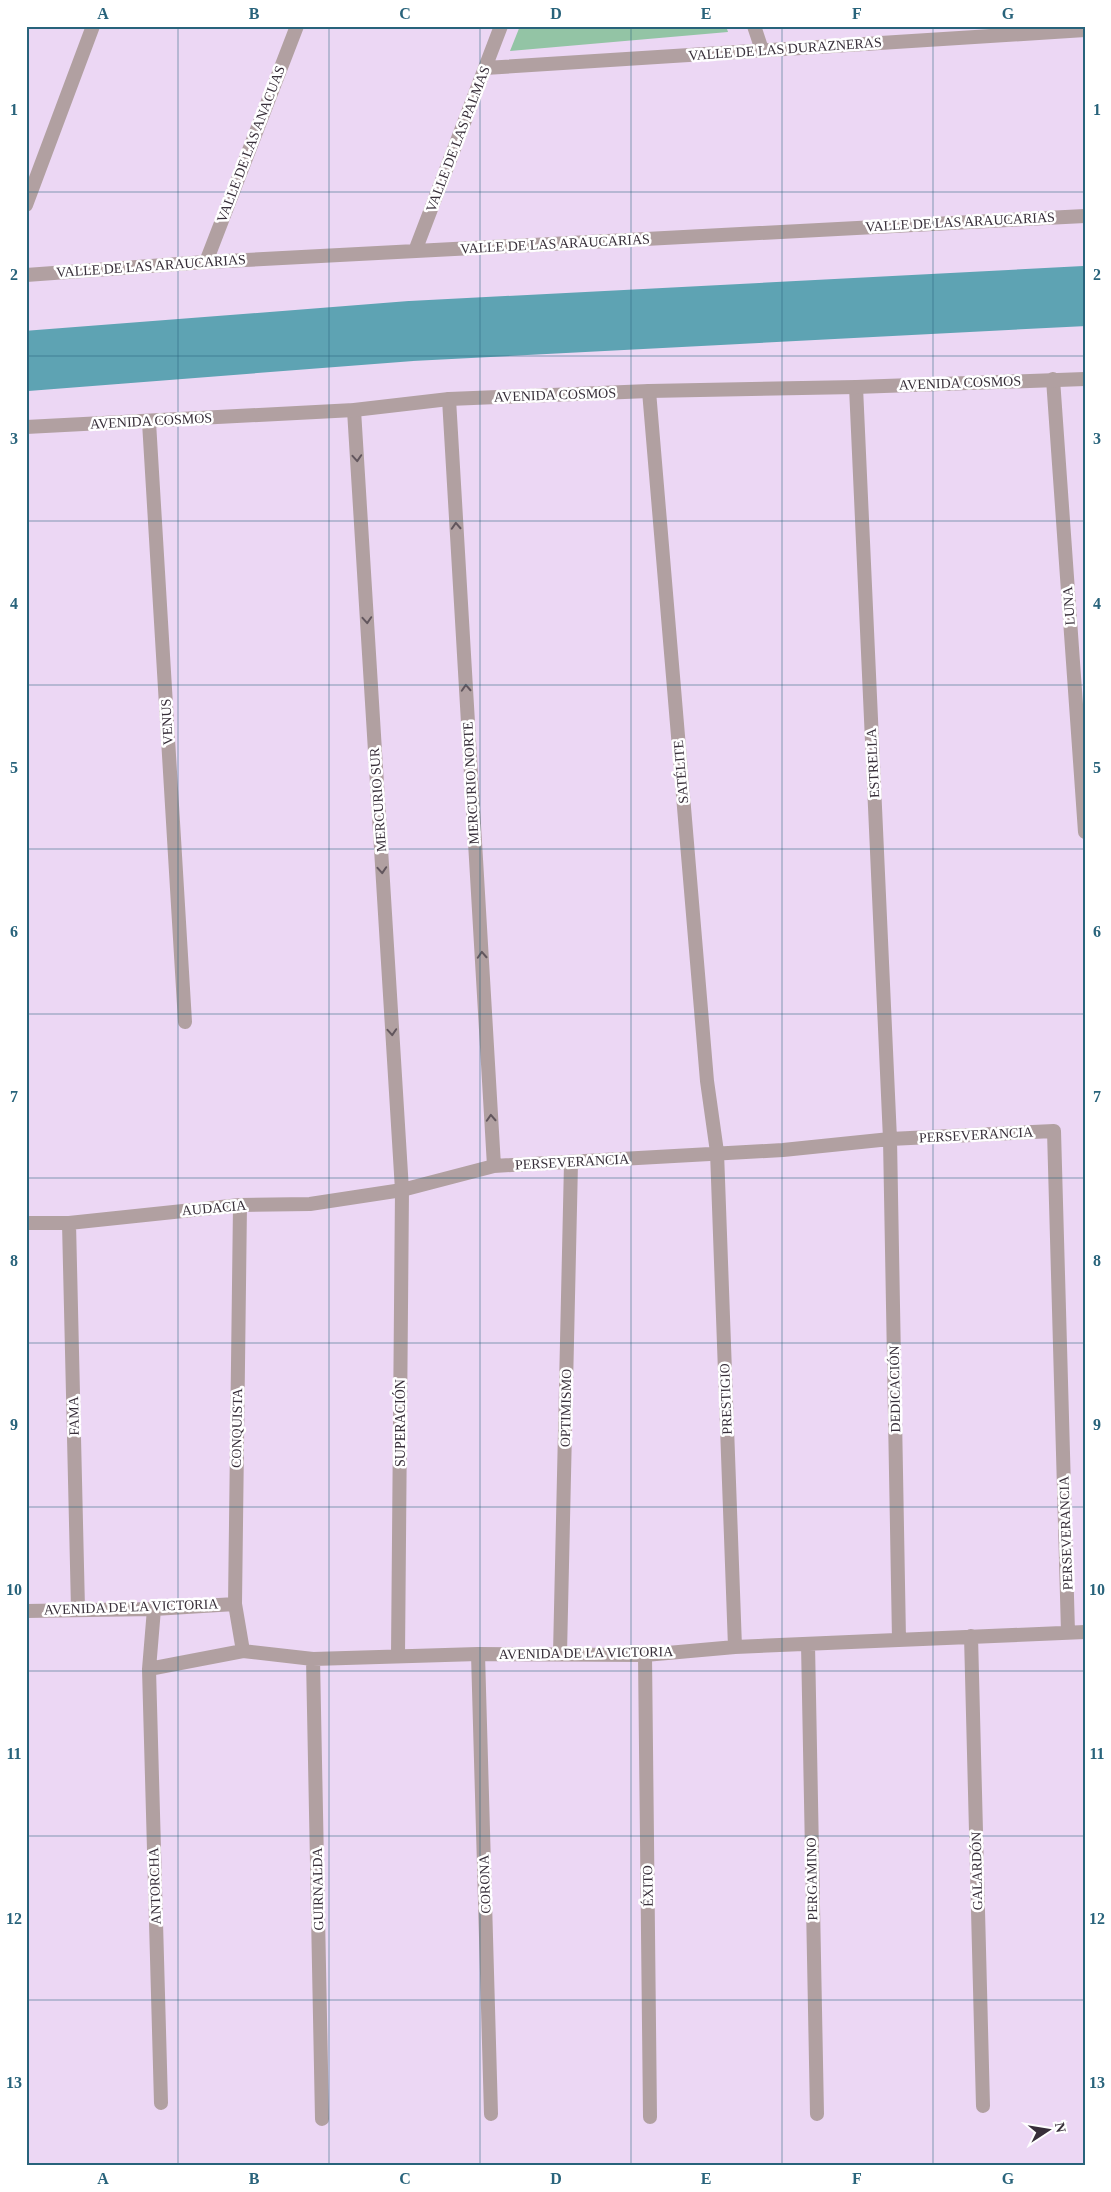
<svg xmlns="http://www.w3.org/2000/svg" width="1111" height="2192" font-family="'Times New Roman',serif">
<style>
.green{fill:#93c4a5}
.lines{fill:none;stroke-linecap:round;stroke-linejoin:round}
.river{stroke:#5ea3b3;stroke-width:60}
.minor{stroke:#b1a0a1;stroke-width:14}
.tertiary{stroke:#b1a0a1;stroke-width:14}
.oneway{stroke:#62565d}
.grid{fill:none;stroke:#28637b;stroke-width:1;stroke-opacity:0.55}
.labels{text-anchor:middle;dominant-baseline:central;stroke-width:5;stroke-linejoin:round;paint-order:stroke}
.street-label{font-size:14px;fill:#372e39;stroke:#fff}
.neatline{fill:none;stroke:#28637b;stroke-width:2}
.grid-label{font-size:16px;text-anchor:middle;font-weight:bold;fill:#28637b}
</style>
<rect width="100%" height="100%" fill="#ecd7f4"/>
<path class="green" d="M 520,26 L 726,26 L 728,32 L 510,51 Z"/>
<g class="lines">
<path class="river" d="M 26,361 L 411,331 L 1085,296"/>
<path class="minor" d="M 754,26 L 762,50
M 485,68 L 1085,30
M 415,251 L 501,26
M 206,262 L 297,26
M 26,275 L 206,262 L 1085,216
M 1053,379 L 1085,832
M 856,387 L 890,1139 L 899,1639
M 649,391 L 707,1081 L 717,1152 L 735,1647
M 449,399 L 494,1166
M 354,410 L 402,1190 L 398,1656
M 149,422 L 185,1022
M 240,1205 L 235,1604 L 243,1651
M 26,1223 L 69,1223 L 240,1205 L 310,1204 L 402,1190 L 494,1166 L 783,1150 L 890,1139 L 1054,1131 L 1068,1632
M 69,1223 L 78,1609
M 154,1609 L 149,1669 L 161,2103
M 26,1611 L 154,1609 L 235,1604
M 971,1636 L 983,2106
M 808,1644 L 817,2114
M 478,1654 L 491,2114
M 560,1654 L 571,1163
M 645,1655 L 650,2117
M 313,1659 L 322,2119
M 149,1669 L 243,1651 L 313,1659 L 478,1654 L 645,1655 L 735,1647 L 1085,1632"/>
<path class="tertiary" d="M 26,205 L 93,26
M 26,427 L 354,410 L 449,399 L 649,391 L 856,387 L 1085,379"/>
</g>
<defs><path id="oneway-chevron" d="M-2-3.5L2.5 0L-2 3.5" fill="none" stroke-width="1.6" stroke-linecap="round" stroke-linejoin="round" transform="scale(1.25)"/></defs>
<g class="oneway">
<use href="#oneway-chevron" transform="translate(357 458) rotate(86)"/>
<use href="#oneway-chevron" transform="translate(456 526) rotate(-93)"/>
<use href="#oneway-chevron" transform="translate(367 620) rotate(86)"/>
<use href="#oneway-chevron" transform="translate(466 688) rotate(-93)"/>
<use href="#oneway-chevron" transform="translate(382 870) rotate(86)"/>
<use href="#oneway-chevron" transform="translate(482 955) rotate(-93)"/>
<use href="#oneway-chevron" transform="translate(392 1032) rotate(86)"/>
<use href="#oneway-chevron" transform="translate(491 1118) rotate(-93)"/>
</g>
<path class="grid" d="M 178,26 L 178,2166M 329,26 L 329,2166M 480,26 L 480,2166M 631,26 L 631,2166M 782,26 L 782,2166M 933,26 L 933,2166M 26,192 L 1085,192M 26,356 L 1085,356M 26,521 L 1085,521M 26,685 L 1085,685M 26,849 L 1085,849M 26,1014 L 1085,1014M 26,1178 L 1085,1178M 26,1343 L 1085,1343M 26,1507 L 1085,1507M 26,1671 L 1085,1671M 26,1836 L 1085,1836M 26,2000 L 1085,2000"/>
<g class="labels">
<g class="street-label">
<text transform="translate(785 49) rotate(-4)">VALLE DE LAS DURAZNERAS</text>
<text transform="translate(458 139) rotate(-69)">VALLE DE LAS PALMAS</text>
<text transform="translate(251 144) rotate(-69)">VALLE DE LAS ANACUAS</text>
<text transform="translate(960 222) rotate(-3)">VALLE DE LAS ARAUCARIAS</text>
<text transform="translate(555 244) rotate(-3)">VALLE DE LAS ARAUCARIAS</text>
<text transform="translate(151 266) rotate(-4)">VALLE DE LAS ARAUCARIAS</text>
<text transform="translate(960 383) rotate(-2)">AVENIDA COSMOS</text>
<text transform="translate(555 395) rotate(-2)">AVENIDA COSMOS</text>
<text transform="translate(151 421) rotate(-3)">AVENIDA COSMOS</text>
<text transform="translate(1069 606) rotate(-94)">LUNA</text>
<text transform="translate(167 722) rotate(-93)">VENUS</text>
<text transform="translate(873 763) rotate(-93)">ESTRELLA</text>
<text transform="translate(681 772) rotate(-95)">SATÉLITE</text>
<text transform="translate(471 783) rotate(-93)">MERCURIO NORTE</text>
<text transform="translate(378 800) rotate(-94)">MERCURIO SUR</text>
<text transform="translate(976 1135) rotate(-3)">PERSEVERANCIA</text>
<text transform="translate(572 1162) rotate(-3)">PERSEVERANCIA</text>
<text transform="translate(214 1208) rotate(-5)">AUDACIA</text>
<text transform="translate(895 1389) rotate(-91)">DEDICACIÓN</text>
<text transform="translate(726 1399) rotate(-92)">PRESTIGIO</text>
<text transform="translate(566 1408) rotate(-89)">OPTIMISMO</text>
<text transform="translate(74 1416) rotate(-91)">FAMA</text>
<text transform="translate(400 1423) rotate(-90)">SUPERACIÓN</text>
<text transform="translate(237 1428) rotate(-89)">CONQUISTA</text>
<text transform="translate(1066 1533) rotate(-92)">PERSEVERANCIA</text>
<text transform="translate(131 1607) rotate(-2)">AVENIDA DE LA VICTORIA</text>
<text transform="translate(586 1653) rotate(-1)">AVENIDA DE LA VICTORIA</text>
<text transform="translate(977 1871) rotate(-91)">GALARDÓN</text>
<text transform="translate(812 1879) rotate(-91)">PERGAMINO</text>
<text transform="translate(485 1884) rotate(-92)">CORONA</text>
<text transform="translate(155 1886) rotate(-92)">ANTORCHA</text>
<text transform="translate(648 1886) rotate(-91)">ÉXITO</text>
<text transform="translate(318 1889) rotate(-91)">GUIRNALDA</text>
</g>
</g>
<rect width="1111" height="2192" fill="none" stroke="#ffffff" stroke-width="55"/>
<g transform="translate(1048 2130) rotate(78)" stroke="#ffffff" stroke-width="4" paint-order="stroke">
<path d="M0-4L9 19L0 12L-9 19Z" fill="#372e39"/>
<text y="-8" font-size="14" font-weight="bold" text-anchor="middle" fill="#372e39">N</text>
</g>
<rect x="28" y="28" width="1056" height="2136" class="neatline"/>
<g class="grid-label">
<text x="103" y="19">A</text>
<text x="254" y="19">B</text>
<text x="405" y="19">C</text>
<text x="556" y="19">D</text>
<text x="706" y="19">E</text>
<text x="857" y="19">F</text>
<text x="1008" y="19">G</text>
<text x="14" y="115">1</text>
<text x="1097" y="115">1</text>
<text x="14" y="280">2</text>
<text x="1097" y="280">2</text>
<text x="14" y="444">3</text>
<text x="1097" y="444">3</text>
<text x="14" y="609">4</text>
<text x="1097" y="609">4</text>
<text x="14" y="773">5</text>
<text x="1097" y="773">5</text>
<text x="14" y="937">6</text>
<text x="1097" y="937">6</text>
<text x="14" y="1102">7</text>
<text x="1097" y="1102">7</text>
<text x="14" y="1266">8</text>
<text x="1097" y="1266">8</text>
<text x="14" y="1430">9</text>
<text x="1097" y="1430">9</text>
<text x="14" y="1595">10</text>
<text x="1097" y="1595">10</text>
<text x="14" y="1759">11</text>
<text x="1097" y="1759">11</text>
<text x="14" y="1924">12</text>
<text x="1097" y="1924">12</text>
<text x="14" y="2088">13</text>
<text x="1097" y="2088">13</text>
<text x="103" y="2184">A</text>
<text x="254" y="2184">B</text>
<text x="405" y="2184">C</text>
<text x="556" y="2184">D</text>
<text x="706" y="2184">E</text>
<text x="857" y="2184">F</text>
<text x="1008" y="2184">G</text>
</g>
</svg>
